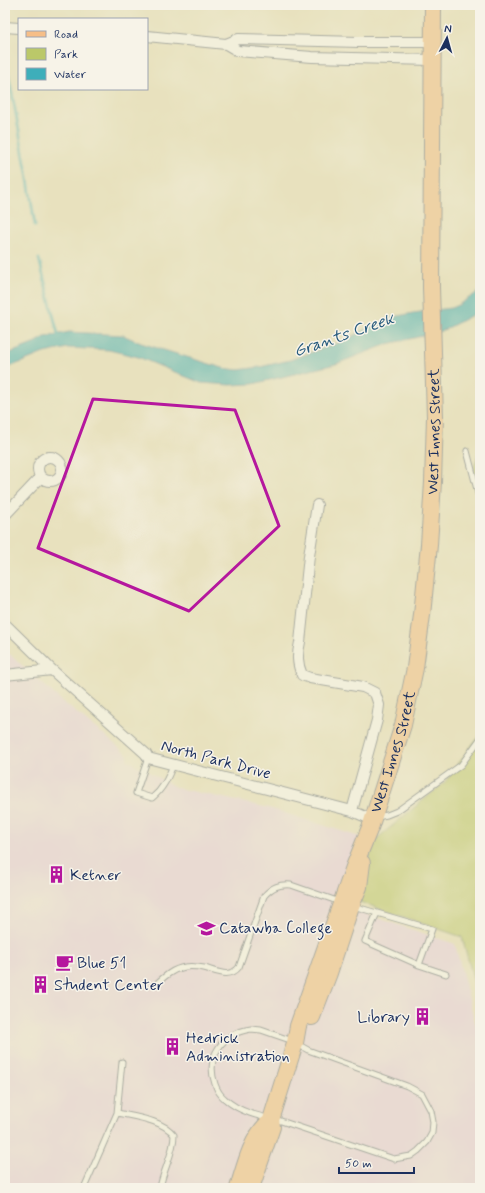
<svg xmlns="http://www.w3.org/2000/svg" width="485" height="1193" font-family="Mynerve,sans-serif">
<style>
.built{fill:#ead1ec}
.green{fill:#bbc869;stroke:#6b7c64}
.water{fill:#3eaeba;stroke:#2c6e8c}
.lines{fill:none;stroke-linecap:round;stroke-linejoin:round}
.stream{stroke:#3eaeba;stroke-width:3}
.service-casing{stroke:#636d80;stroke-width:7}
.minor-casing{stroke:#636d80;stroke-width:12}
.primary-casing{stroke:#636d80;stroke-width:18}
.service{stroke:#fff;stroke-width:5}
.minor{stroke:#fff;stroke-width:10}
.primary{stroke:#f6be87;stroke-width:16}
.marked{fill:none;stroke:#b5179e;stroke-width:3;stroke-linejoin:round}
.labels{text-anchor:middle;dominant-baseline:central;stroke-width:3;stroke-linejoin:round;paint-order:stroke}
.street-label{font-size:16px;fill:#1b2f5e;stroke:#f7f3e8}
.poi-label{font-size:16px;fill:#1b2f5e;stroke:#f7f3e8;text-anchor:start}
.water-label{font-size:17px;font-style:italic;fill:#275b7e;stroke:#f7f3e8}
</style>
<rect width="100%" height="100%" fill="#f7f3e8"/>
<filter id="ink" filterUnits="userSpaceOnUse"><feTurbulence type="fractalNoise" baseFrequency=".025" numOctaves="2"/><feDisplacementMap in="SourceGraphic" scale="8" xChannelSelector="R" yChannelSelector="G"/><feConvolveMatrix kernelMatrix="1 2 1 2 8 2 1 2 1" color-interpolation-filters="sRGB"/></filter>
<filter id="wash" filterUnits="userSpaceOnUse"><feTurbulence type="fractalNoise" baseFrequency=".012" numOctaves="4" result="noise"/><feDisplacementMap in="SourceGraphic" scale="16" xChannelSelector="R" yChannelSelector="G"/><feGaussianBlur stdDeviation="0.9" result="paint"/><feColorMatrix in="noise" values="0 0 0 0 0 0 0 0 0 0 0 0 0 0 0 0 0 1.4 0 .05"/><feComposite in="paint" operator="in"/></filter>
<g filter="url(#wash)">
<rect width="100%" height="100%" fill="#e8e1be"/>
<path class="built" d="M 5,650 L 63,702 L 128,755 L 127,760 L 177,788 L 269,808 L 366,839 L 330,902 L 455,944 L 480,1042 L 480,1188 L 5,1188 Z"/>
<path class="green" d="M 480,447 L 480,510 L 478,503 L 474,468 Z
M 480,734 L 480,1004 L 462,937 L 357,901 L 374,841 L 445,782 Z"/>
<path class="water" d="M 480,291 L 480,311 L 446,329 L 435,333 L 388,344 L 336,364 L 253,384 L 230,385 L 201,383 L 138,357 L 109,350 L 68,348 L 44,353 L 5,369 L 5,355 L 33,344 L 45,337 L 69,332 L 123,335 L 141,343 L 223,368 L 238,370 L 260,367 L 290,360 L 344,341 L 371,326 L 398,316 L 413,313 L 451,308 L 458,305 Z"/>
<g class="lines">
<path class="stream" d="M 5,44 L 6,61 L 28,179 L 35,226
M 39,259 L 59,338"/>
</g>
</g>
<g filter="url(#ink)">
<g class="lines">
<defs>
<path id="service" d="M 467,451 L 480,501
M 148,758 L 136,793 L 152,798 C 163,789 168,778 173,765
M 377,817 L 387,815 L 397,811 L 461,765 L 480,739
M 353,906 L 432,929 L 419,965 L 446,974
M 377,913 L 365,941 L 419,965
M 156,984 C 165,976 173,969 185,967 C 191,966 199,967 204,968 C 216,971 230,979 239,967 L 264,896 C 272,887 279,884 291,885 L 340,902
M 251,1029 L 261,1030 L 290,1040 L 308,1050 L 407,1086 L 422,1094 L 431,1111 L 433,1122 L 432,1133 L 427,1142 L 418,1151 L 411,1156 L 394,1159 L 281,1121 C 262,1117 240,1113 225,1099 C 220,1095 217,1090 215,1084 C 205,1056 223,1033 251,1029 Z
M 117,1113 C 135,1117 163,1120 174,1135 C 174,1153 163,1170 160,1188
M 84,1188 L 117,1113 L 122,1062"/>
<path id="minor" d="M 5,27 L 19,28
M 147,36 L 226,44
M 432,42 L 360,42 L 238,39 L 226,44 L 238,51 L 312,57 L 432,60
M38 469a12 12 0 1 1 24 0a12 12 0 1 1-24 0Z
M 317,505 L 309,556 L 300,642 C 297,655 297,663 302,675 L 310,678 L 363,687 L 375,693 L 379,705 L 377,720 L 352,811
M 5,515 L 41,477
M 5,624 L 52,670 L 146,754 L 148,758 L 352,811 L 373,820
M 5,675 L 52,670"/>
<g id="primary">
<path d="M 312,1017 L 329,973 L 351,906 L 359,887 L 362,863"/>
<path d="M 238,1188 C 245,1166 250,1142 266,1125"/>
<path id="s1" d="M 251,1188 L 272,1127 L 271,1120 L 295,1043 L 298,1026 L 354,867 L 371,825 L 403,725 L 415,668 L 422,615 L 429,545 L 433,482 L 435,417 L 431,287 L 433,5"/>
</g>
</defs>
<use href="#service" class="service-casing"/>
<use href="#minor" class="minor-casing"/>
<use href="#primary" class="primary-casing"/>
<use href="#service" class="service"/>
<use href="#minor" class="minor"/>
<use href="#primary" class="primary"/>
</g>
</g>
<path d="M0 0H485V1193H0ZM 93,399 L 235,410 L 279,526 L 189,611 L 38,548 Z" fill="#e8e1be" fill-opacity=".55" fill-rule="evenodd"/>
<path class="marked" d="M 93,399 L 235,410 L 279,526 L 189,611 L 38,548 Z"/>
<defs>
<symbol id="building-bare" viewBox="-9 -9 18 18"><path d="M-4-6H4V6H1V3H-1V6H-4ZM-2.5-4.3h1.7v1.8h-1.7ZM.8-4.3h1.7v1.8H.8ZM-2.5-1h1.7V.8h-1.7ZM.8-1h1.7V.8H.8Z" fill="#b5179e" stroke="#f7f3e8" stroke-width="2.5" paint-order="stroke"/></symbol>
<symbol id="university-bare" viewBox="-9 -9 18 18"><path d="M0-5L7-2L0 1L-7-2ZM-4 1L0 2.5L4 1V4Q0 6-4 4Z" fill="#b5179e" stroke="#f7f3e8" stroke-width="2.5" paint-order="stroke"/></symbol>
<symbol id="cafe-bare" viewBox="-9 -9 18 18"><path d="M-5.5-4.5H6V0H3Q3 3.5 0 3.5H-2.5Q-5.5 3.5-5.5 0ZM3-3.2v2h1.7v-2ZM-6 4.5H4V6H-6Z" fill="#b5179e" stroke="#f7f3e8" stroke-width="2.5" paint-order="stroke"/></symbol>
</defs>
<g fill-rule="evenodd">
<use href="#building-bare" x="44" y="862" width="25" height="25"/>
<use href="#university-bare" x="194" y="916" width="25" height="25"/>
<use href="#cafe-bare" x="52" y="950" width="25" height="25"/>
<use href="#building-bare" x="28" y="972" width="25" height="25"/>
<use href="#building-bare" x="410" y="1004" width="25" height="25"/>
<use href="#building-bare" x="160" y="1034" width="25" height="25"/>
</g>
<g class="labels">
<g class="street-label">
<text stroke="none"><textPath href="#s1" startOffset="784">West Innes Street</textPath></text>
<text stroke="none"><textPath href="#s1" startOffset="460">West Innes Street</textPath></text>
<text transform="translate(216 760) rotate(15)">North Park Drive</text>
</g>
<g class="poi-label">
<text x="70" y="875">Ketner</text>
<text x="219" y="928">Catawba College</text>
<text x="77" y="963">Blue 51</text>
<text x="54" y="985">Student Center</text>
<text x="410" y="1017" text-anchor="end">Library</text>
<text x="186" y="1038">Hedrick<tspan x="186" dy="18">Administration</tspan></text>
</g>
<g class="water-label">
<text transform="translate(344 335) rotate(-19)">Grants Creek</text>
</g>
</g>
<rect width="485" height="1193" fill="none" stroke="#f7f3e8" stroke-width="20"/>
<rect x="18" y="18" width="130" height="72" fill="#f7f3e8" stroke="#9fa5b1"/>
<rect x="26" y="31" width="20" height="6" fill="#f6be87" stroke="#9fa5b1"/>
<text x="54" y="38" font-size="12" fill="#1b2f5e">Road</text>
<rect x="26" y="48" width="20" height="12" fill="#bbc869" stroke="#9fa5b1"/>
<text x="54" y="58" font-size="12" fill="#1b2f5e">Park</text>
<rect x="26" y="68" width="20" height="12" fill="#3eaeba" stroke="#9fa5b1"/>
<text x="54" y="78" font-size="12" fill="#1b2f5e">Water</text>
<g transform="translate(447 38) rotate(6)" stroke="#f7f3e8" stroke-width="3" paint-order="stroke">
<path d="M0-3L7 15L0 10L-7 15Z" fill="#1b2f5e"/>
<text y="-6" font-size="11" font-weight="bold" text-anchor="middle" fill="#1b2f5e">N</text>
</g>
<path d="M339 1167v6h75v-6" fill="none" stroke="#1b2f5e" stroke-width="2"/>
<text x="345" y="1167" font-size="12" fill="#1b2f5e" stroke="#f7f3e8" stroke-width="3" paint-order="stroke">50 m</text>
</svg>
